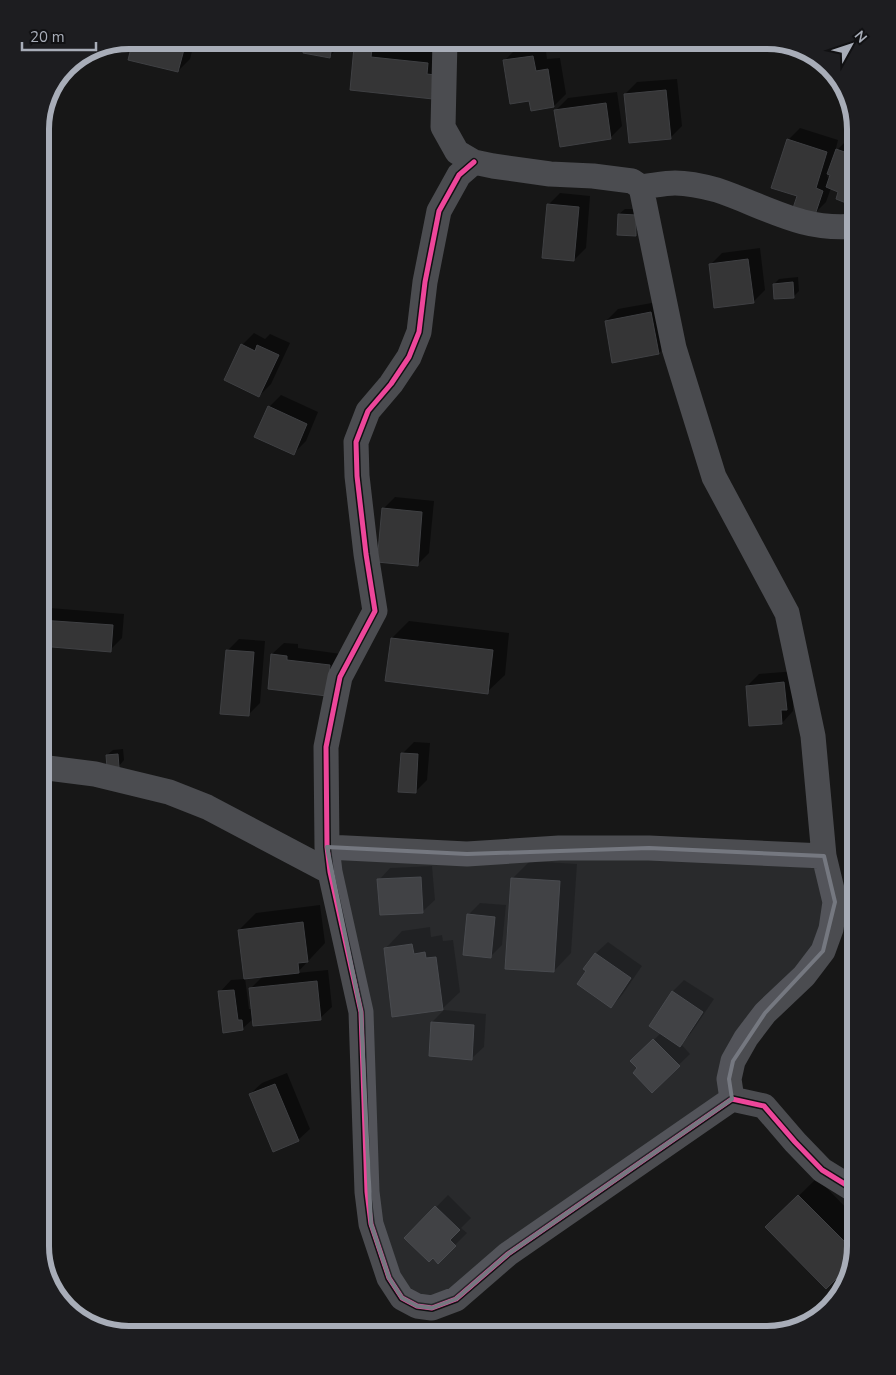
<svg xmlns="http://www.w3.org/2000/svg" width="896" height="1375" font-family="'Nunito Sans',sans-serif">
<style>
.shadow{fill:#0007;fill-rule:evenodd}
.building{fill:#353536;stroke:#3f4043}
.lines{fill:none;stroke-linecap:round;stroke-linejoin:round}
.minor{stroke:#4b4c50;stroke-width:25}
.cycleway-casing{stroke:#111113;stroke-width:8}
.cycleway{stroke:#ed469a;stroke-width:5}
.marked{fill:#757880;fill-opacity:0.2;stroke:#757880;stroke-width:4;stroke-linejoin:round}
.rim{fill:none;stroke:#a8adb8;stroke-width:6}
</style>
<rect width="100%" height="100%" fill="#171717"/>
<path class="shadow" d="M 134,40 L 195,40 L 190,59 L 178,71 Z
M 306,40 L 337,40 L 335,51 L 330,56 Z
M 363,40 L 388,40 L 445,46 L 433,97 L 355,48 Z
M 545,44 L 547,59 L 560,58 L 566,94 L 554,106 L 530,100 L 504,61 L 516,49 Z
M 677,79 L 682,126 L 670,138 L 625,94 L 637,82 Z
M 617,92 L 622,126 L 610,138 L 556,110 L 568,98 Z
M 800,128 L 838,140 L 835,152 L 849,138 L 856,141 L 856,205 L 840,191 L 831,188 L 826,202 L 814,214 L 799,195 L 788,140 ZM 828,172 L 832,174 L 830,178 L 827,177 Z
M 560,193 L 590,196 L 586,248 L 574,260 L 548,205 Z
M 625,209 L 641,209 L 641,229 L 635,234 L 619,214 Z
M 760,248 L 765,290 L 753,302 L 710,265 L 722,253 Z
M 798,277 L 799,291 L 794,296 L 774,284 L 779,279 Z
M 663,301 L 671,341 L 659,353 L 613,361 L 606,321 L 618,309 Z
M 254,333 L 265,339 L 270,334 L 290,343 L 271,384 L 259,396 L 242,345 Z
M 281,395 L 318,412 L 306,441 L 294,453 L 269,407 Z
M 395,497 L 434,501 L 429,553 L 417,565 L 383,509 Z
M 50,608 L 124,614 L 122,638 L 110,650 L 44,645 L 43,662 L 40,665 L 40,618 Z
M 409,621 L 509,633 L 505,675 L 487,692 L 392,638 Z
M 239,639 L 265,641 L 260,703 L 248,715 L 227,651 Z
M 284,643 L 298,644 L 298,648 L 341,654 L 338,683 L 272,654 Z
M 796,671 L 798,697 L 793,702 L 793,711 L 782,723 L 747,686 L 759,674 Z
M 414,742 L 430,743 L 427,780 L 415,792 L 402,754 Z
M 123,749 L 124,760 L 119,766 L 107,755 L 113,750 Z
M 530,861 L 577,864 L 571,953 L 554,971 L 512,879 Z
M 432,866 L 435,900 L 423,911 L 379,880 L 390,868 Z
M 480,903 L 506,905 L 502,945 L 491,956 L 468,915 Z
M 320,905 L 325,943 L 297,973 L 328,970 L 332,1007 L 320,1018 L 254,1018 L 242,1029 L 220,992 L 231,980 L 245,979 L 239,930 L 256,913 ZM 263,976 L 251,988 L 253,1009 L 249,1009 L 245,978 Z
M 430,927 L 431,937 L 442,935 L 443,941 L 453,940 L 460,992 L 442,1009 L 385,949 L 402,931 Z
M 608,942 L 642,966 L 622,995 L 611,1007 L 585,969 L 596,953 Z
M 684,980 L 714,999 L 691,1033 L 681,1044 L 690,1054 L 652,1091 L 639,1068 L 632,1061 L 661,1033 L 650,1026 L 673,991 Z
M 444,1010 L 486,1014 L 484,1047 L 472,1058 L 432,1022 Z
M 287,1073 L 310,1129 L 298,1140 L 250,1094 L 262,1083 Z
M 817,1178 L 856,1218 L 856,1247 L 852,1262 L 826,1287 L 767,1227 Z
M 448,1195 L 471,1218 L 461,1228 L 467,1233 L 438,1262 L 433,1256 L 406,1238 Z"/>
<path class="building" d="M 133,40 L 178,40 L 186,42 L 178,72 L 128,60 Z
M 305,40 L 333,40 L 330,58 L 303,53 Z
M 619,40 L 662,40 L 662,46 L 619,46 Z
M 354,47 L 372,49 L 371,57 L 428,63 L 427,74 L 435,75 L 433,99 L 350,90 Z
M 533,56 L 536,71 L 548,69 L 554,107 L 531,111 L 529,101 L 510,104 L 503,60 Z
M 666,90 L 671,139 L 629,143 L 624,94 Z
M 606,103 L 611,139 L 560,147 L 554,110 Z
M 787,139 L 827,152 L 816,188 L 823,191 L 815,215 L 793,208 L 797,196 L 771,188 Z
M 836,149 L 856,156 L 856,207 L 836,199 L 838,192 L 826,187 L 830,175 L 827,174 Z
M 547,204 L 579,207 L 574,261 L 542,258 Z
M 618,214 L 636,215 L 636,236 L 617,235 Z
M 748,259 L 754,303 L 714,308 L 709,264 Z
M 793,282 L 794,298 L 774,299 L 773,284 Z
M 651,312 L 659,354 L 612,363 L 605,321 Z
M 241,344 L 255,351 L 257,345 L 279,355 L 259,397 L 224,380 Z
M 268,406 L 307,424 L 294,455 L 254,437 Z
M 382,508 L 422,512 L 418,566 L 377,562 Z
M 40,620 L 113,625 L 111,652 L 40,646 Z
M 391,638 L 493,650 L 488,694 L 385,681 Z
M 226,650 L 254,652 L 249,716 L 220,714 Z
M 271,654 L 287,656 L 287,660 L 330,665 L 327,696 L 268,689 Z
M 784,682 L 787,710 L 781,710 L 782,724 L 749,726 L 746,686 Z
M 401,753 L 418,754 L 416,793 L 398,792 Z
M 118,754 L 119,767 L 107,768 L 106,755 Z
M 421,877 L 423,913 L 380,915 L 377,879 Z
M 511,878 L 560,881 L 554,972 L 505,969 Z
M 467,914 L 495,917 L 491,958 L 463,955 Z
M 303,922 L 308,962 L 298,963 L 299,973 L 244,979 L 238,930 Z
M 412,944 L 414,954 L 425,952 L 426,958 L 436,957 L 443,1010 L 392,1017 L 384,948 Z
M 595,953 L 631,978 L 611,1008 L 577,984 L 586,971 L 583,969 Z
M 317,981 L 321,1020 L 253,1026 L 249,988 Z
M 234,990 L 238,1020 L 242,1020 L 243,1030 L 223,1033 L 218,991 Z
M 672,991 L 703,1012 L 680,1047 L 649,1026 Z
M 431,1022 L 474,1025 L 472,1060 L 429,1056 Z
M 653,1039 L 680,1066 L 652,1093 L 633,1073 L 637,1068 L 630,1061 Z
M 275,1084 L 299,1141 L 273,1152 L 249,1094 Z
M 798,1195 L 855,1252 L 851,1264 L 826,1289 L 765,1227 Z
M 435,1206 L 460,1230 L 450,1240 L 456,1246 L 438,1264 L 433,1258 L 429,1262 L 404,1238 Z
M 846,1282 L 844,1291 L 831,1303 L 828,1299 Z"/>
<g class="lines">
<path class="minor" d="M 445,40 L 443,127 L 457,152 L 474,162 L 493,166 L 550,174 L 593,176 L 632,181 L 641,187 L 674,348 L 714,477 L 787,613 L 813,736 L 824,856 L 835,902 L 831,929 L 823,951 L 804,976 L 765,1013 L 746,1038 L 733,1061 L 729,1079 L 732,1099
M 474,162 L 459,175 L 439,211 L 425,282 L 419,332 L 409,357 L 391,384 L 368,411 L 356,442 L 357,476 L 366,554 L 375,611 L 340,677 L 326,747 L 327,847 L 330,872 L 361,1012 L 367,1192 L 371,1224 L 389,1278 L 402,1298 L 417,1306 L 432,1308 L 456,1299 L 508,1254 L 732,1099 L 764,1106 L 795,1142 L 822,1170 L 856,1191
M 641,187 C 652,186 664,183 675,183 C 686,183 706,187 717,190 C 765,206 803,232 856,226
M 40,767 L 95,774 L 169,792 L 207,807 L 330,872
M 327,847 L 467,854 L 559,848 L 649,848 L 824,856"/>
<defs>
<path id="cycleway" d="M 474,162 L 459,175 L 439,211 L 425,282 L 419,332 L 409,357 L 391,384 L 368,411 L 356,442 L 357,476 L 366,554 L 375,611 L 340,677 L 326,747 L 327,847 L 330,872 L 361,1012 L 367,1192 L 371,1224 L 389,1278 L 402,1298 L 417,1306 L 432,1308 L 456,1299 L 508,1254 L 732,1099 L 764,1106 L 795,1142 L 822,1170 L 856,1191"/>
</defs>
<use href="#cycleway" class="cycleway-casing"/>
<use href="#cycleway" class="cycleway"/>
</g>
<path class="marked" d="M 327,847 L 467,854 L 649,848 L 824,856 L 835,902 L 823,951 L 765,1013 L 733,1061 L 729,1079 L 732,1099 L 508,1254 L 456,1299 L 432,1308 L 417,1306 L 402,1298 L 389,1278 L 371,1224 L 361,1012 Z"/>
<path d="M0 0H896V1375H0ZM129 49H767A80 80 0 0 1 847 129V1246A80 80 0 0 1 767 1326H129A80 80 0 0 1 49 1246V129A80 80 0 0 1 129 49Z" fill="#1d1d20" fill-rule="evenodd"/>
<path class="rim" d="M129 49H767A80 80 0 0 1 847 129V1246A80 80 0 0 1 767 1326H129A80 80 0 0 1 49 1246V129A80 80 0 0 1 129 49Z"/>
<g transform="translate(851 45) rotate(50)" stroke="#111113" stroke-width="4" paint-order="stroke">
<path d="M0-4L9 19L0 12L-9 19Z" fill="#a8adb8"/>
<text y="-8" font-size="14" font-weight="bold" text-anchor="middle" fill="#a8adb8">N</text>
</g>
<path d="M22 42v8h74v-8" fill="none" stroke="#a8adb8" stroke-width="2.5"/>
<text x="30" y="42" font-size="15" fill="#a8adb8" stroke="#111113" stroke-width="4" paint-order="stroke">20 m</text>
</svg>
